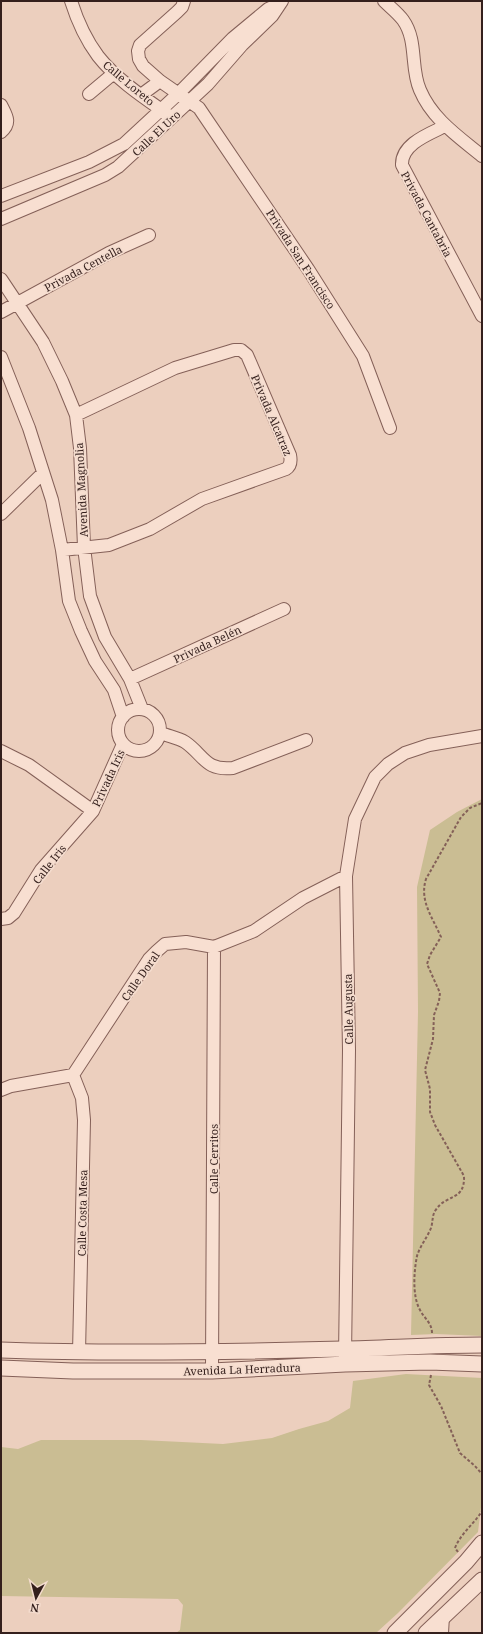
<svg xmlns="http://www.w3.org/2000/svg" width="483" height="1634" font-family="'Noto Serif',serif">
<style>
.green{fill:#cabd93}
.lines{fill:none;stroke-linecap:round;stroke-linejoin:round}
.minor-casing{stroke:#846058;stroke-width:14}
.tertiary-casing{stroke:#846058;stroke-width:17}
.path{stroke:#846058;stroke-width:2;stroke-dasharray:3 2;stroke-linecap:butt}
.minor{stroke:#f8dfd1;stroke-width:12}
.tertiary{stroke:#f8dfd1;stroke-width:15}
.labels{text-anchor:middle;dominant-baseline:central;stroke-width:3.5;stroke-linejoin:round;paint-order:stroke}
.street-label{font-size:11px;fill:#341f1c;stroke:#f4dcce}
</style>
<rect width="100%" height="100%" fill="#eccfbe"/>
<path class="green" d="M 482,799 L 482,1336 L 436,1334 L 411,1335 L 418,1012 L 417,887 L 430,830 L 457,812 Z
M 406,1374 L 482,1378 L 482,1499 L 478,1532 L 398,1613 L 376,1633 L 176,1633 L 180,1630 L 183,1605 L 178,1599 L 1,1596 L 1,1447 L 18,1449 L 41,1440 L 141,1440 L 223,1444 L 272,1438 L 299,1429 L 328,1421 L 350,1408 L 353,1381 Z"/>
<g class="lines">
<defs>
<path id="minor" d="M 71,1 C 77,20 86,40 98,56 C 116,79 143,97 166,113
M 184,1 L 182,7 L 177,12 L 140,45 L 138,51 L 139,59 L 143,66 L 160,81 L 199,108 L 308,269 L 363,356 L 390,428
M 384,1 C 390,7 398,13 403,20 C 418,41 410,68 420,90 C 432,119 459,137 482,156
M 89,94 L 114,73
M 141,95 L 160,81
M 1,105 C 6,115 12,123 1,132
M 445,126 C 429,134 401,144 402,165 L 482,316
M 1,196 L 89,162 L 124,144 L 178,94 L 233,38 L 268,9 L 277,5
M 1,219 L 105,175 L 118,167 L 208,84 L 242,45 L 272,16 L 282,1
M 1,279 L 43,342 L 62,381 L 76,415 L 80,448 L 84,547 L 90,596 L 105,637 L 130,679 L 142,709
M 1,312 L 109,253 L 149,235
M 1,357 L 29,428 L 52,500 L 62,550 L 69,601 L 81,631 L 95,661 L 114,690 L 123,717
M 1,514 L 43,473
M 62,550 L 109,545 L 150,529 L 202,499 L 286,469 C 291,466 291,460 290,455 L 247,355 L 241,350 L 234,350 L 175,368 L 76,415
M 130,679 L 284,609
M118 730a21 21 0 1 1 42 0a21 21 0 1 1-42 0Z
M 161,733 C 168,736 178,738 185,742 C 204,755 205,771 233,768 L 306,740
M 1,751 L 29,765 L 93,811
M 1,919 L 8,918 L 14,913 L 41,870 L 93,811 L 123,744
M 73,1075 L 82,1098 L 84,1120 L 79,1353
M 1,1090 L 11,1086 L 73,1075 L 149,959 L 157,951 L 165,944 L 186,942 L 214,947 L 254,931 L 303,898 L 346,876
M 345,1357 L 349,1050 L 346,876 L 355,819 L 375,777 L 388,764 L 405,753 L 429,745 L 482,736
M 212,1371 L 214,947
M 442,1633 L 443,1616"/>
<path id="tertiary" d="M 1,1350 C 115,1354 229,1352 343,1349 C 389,1348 435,1345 482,1345
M 1,1368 L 73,1371 L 212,1371 L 345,1364 L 430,1362 L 482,1364
M 395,1633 L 466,1562 L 482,1543
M 426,1633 L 482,1580"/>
</defs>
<use href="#minor" class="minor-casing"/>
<use href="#tertiary" class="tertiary-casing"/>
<path class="path" d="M 432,1333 C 432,1323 424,1318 420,1310 C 412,1296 414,1271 417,1256 C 420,1246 427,1238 431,1228 C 433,1222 432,1216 435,1211 C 446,1193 465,1202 464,1176 L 435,1125 L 430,1112 L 430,1089 L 425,1070 L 433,1039 L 434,1015 L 439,1001 L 440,993 L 427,964 L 430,955 L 441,937 C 433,918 419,901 426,879 L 461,817 L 470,808 L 482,803
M 431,1375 L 429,1385 L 441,1406 L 460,1453 L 475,1466 L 482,1474
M 458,1552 L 455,1548 C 461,1533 474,1524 482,1511"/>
<use href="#minor" class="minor"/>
<use href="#tertiary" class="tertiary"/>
</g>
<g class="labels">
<g class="street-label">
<text transform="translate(129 83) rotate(40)">Calle Loreto</text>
<text transform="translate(156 133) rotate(-43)">Calle El Uro</text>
<text transform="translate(427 214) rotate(62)">Privada Cantabria</text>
<text transform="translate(301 259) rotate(57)">Privada San Francisco</text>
<text transform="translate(83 268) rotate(-28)">Privada Centella</text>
<text transform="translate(272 415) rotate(67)">Privada Alcatraz</text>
<text transform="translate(81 490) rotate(-93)">Avenida Magnolia</text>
<text transform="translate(207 644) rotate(-25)">Privada Belén</text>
<text transform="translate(108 778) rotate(-65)">Privada Iris</text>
<text transform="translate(49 864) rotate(-52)">Calle Iris</text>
<text transform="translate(140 976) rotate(-55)">Calle Doral</text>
<text transform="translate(348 1009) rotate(-91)">Calle Augusta</text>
<text transform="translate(213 1159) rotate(-90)">Calle Cerritos</text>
<text transform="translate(82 1213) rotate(-89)">Calle Costa Mesa</text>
<text transform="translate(242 1369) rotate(-2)">Avenida La Herradura</text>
</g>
</g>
<rect width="483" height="1634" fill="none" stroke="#341f1c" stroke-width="4"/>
<g transform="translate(36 1598) rotate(187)" stroke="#f4dcce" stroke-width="3" paint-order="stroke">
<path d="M0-3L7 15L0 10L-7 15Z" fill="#341f1c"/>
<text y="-6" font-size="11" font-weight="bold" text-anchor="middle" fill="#341f1c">N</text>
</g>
</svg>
